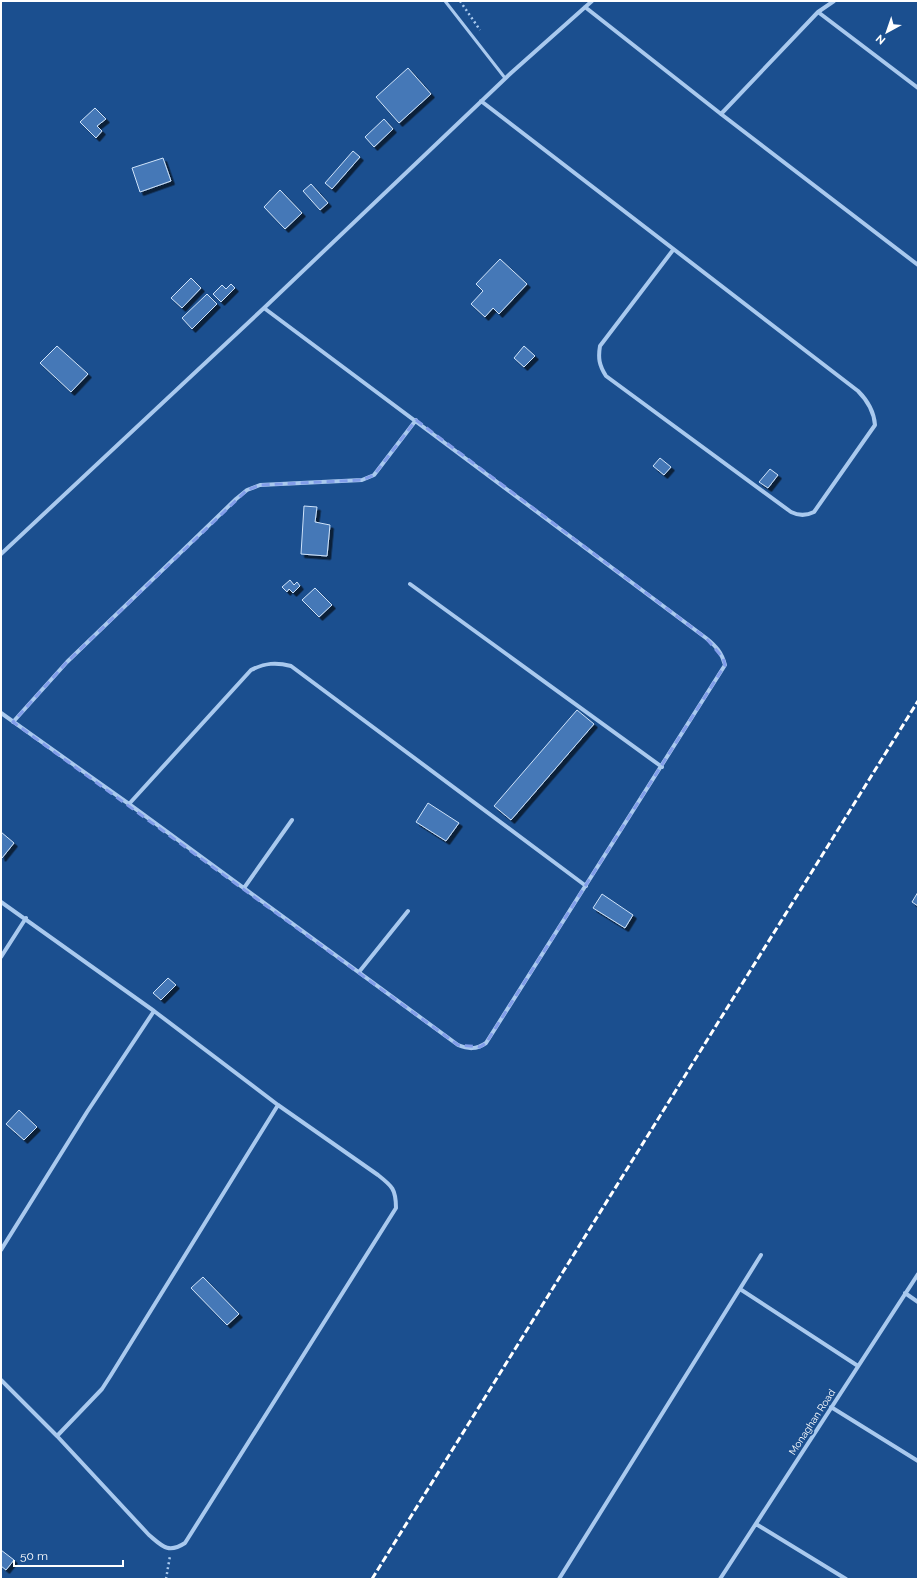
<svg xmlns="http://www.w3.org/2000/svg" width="919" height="1580" font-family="Raleway,sans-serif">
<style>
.building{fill:#4478b7;stroke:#cfe3fa;filter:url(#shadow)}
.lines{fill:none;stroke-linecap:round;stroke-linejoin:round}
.path{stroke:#a9c9ee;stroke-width:2.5;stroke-dasharray:2 3;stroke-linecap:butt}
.service{stroke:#a9c9ee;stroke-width:3}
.minor{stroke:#a9c9ee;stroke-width:4}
.rail{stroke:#fff;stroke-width:3;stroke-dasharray:7 3;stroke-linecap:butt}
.marked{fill:none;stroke:#839eea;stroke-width:3;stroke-dasharray:8 5;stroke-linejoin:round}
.labels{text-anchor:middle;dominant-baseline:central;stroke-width:3.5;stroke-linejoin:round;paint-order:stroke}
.street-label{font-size:10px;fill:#fff;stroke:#1b4f8f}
</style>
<defs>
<filter id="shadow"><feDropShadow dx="3.5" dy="3.5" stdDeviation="0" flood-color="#0009"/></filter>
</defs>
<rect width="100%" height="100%" fill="#1b4f8f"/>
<path class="building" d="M 408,68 L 431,94 L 399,123 L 376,97 Z
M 95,108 L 106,119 L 97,126 L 102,131 L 96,138 L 80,122 Z
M 384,119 L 393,129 L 374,147 L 365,137 Z
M 353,151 L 360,157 L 332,189 L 325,183 Z
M 163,158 L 171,181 L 140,192 L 132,168 Z
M 311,184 L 328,203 L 320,210 L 303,191 Z
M 280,190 L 302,213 L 285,229 L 264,207 Z
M 500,259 L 527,284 L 499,314 L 493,308 L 485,317 L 471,304 L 483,291 L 476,284 Z
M 191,278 L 201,288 L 182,308 L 171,298 Z
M 231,284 L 235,288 L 221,302 L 213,294 L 222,285 L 226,289 Z
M 207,294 L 217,304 L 192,329 L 182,318 Z
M 57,346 L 88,374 L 71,392 L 40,363 Z
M 524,346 L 535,356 L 524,367 L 514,358 Z
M 660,458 L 671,467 L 664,475 L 653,466 Z
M 770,469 L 778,475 L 768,488 L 759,482 Z
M 304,506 L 317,507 L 315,522 L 330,525 L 327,556 L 301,554 Z
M 290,580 L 294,585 L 297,582 L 300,586 L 293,593 L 289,589 L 287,592 L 282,587 Z
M 315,588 L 332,605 L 319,617 L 302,600 Z
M 577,710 L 594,724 L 511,820 L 494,806 Z
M 428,803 L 459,823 L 446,841 L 416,822 Z
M 1,832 L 14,843 L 2,858 L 1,856 Z
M 918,892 L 918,906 L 912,902 Z
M 602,894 L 633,915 L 625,928 L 593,908 Z
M 168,978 L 176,985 L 161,1000 L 153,993 Z
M 19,1110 L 37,1127 L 24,1140 L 6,1124 Z
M 203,1277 L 239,1314 L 227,1325 L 191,1288 Z
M 1,1550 L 14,1560 L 6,1570 L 1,1566 Z"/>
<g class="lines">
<path class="path" d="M 460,1 L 480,30
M 166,1579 L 170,1556"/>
<path class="service" d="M 445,1 L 505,78"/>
<path class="minor" d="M 585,7 L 721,114 L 918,265
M 818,12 L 918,88
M 481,101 L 858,391 C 868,401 874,411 875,425 L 814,512 C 806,516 799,516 791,512 L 606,376 C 599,365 598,358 600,346 L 673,250
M 721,114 L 818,12 L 834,1
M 1,554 L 264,308 L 511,73 L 592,1
M 410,584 L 662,767
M 1,713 L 129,804 L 458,1045 C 468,1049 476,1050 486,1043 L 725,665 C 722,653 716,646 706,638 L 264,308
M 13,722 L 67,662 L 236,499 L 247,490 L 260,485 L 362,480 L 374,475 L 416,420
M 129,804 L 251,670 C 265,663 276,662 291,666 L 586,886
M 244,888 L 292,820
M 1,902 L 154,1011 L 278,1105 L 378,1175 C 392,1186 396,1189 396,1208 L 185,1543 C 168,1554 162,1546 149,1535 L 57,1436 L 1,1380
M 1,957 L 26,918
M 359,972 L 408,911
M 1,1250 L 87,1112 L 154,1011
M 740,1289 L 858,1366
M 905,1293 L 918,1302
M 831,1407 L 918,1461
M 57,1436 L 102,1389 L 111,1375 L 278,1105
M 756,1524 L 846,1579
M 559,1579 L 761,1255
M 720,1579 L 918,1274"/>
<path class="rail" d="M 372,1579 L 918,701"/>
</g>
<path class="marked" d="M 416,420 L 706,638 L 723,658 L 725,665 L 486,1043 L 480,1047 L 458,1045 L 13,722 L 67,662 L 247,490 L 260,485 L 362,480 L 374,475 Z"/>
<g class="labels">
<g class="street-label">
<text transform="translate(812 1422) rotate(-57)">Monaghan Road</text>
</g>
</g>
<rect width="919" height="1580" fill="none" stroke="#ffffff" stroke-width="4"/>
<g transform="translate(887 32) rotate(220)" stroke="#1b4f8f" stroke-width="3" paint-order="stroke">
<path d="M0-3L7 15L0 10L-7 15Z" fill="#ffffff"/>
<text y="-6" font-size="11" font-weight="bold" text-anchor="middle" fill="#ffffff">N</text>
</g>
<path d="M14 1560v6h109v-6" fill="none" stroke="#ffffff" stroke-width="2"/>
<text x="20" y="1560" font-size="12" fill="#ffffff" stroke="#1b4f8f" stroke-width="3" paint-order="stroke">50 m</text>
</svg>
